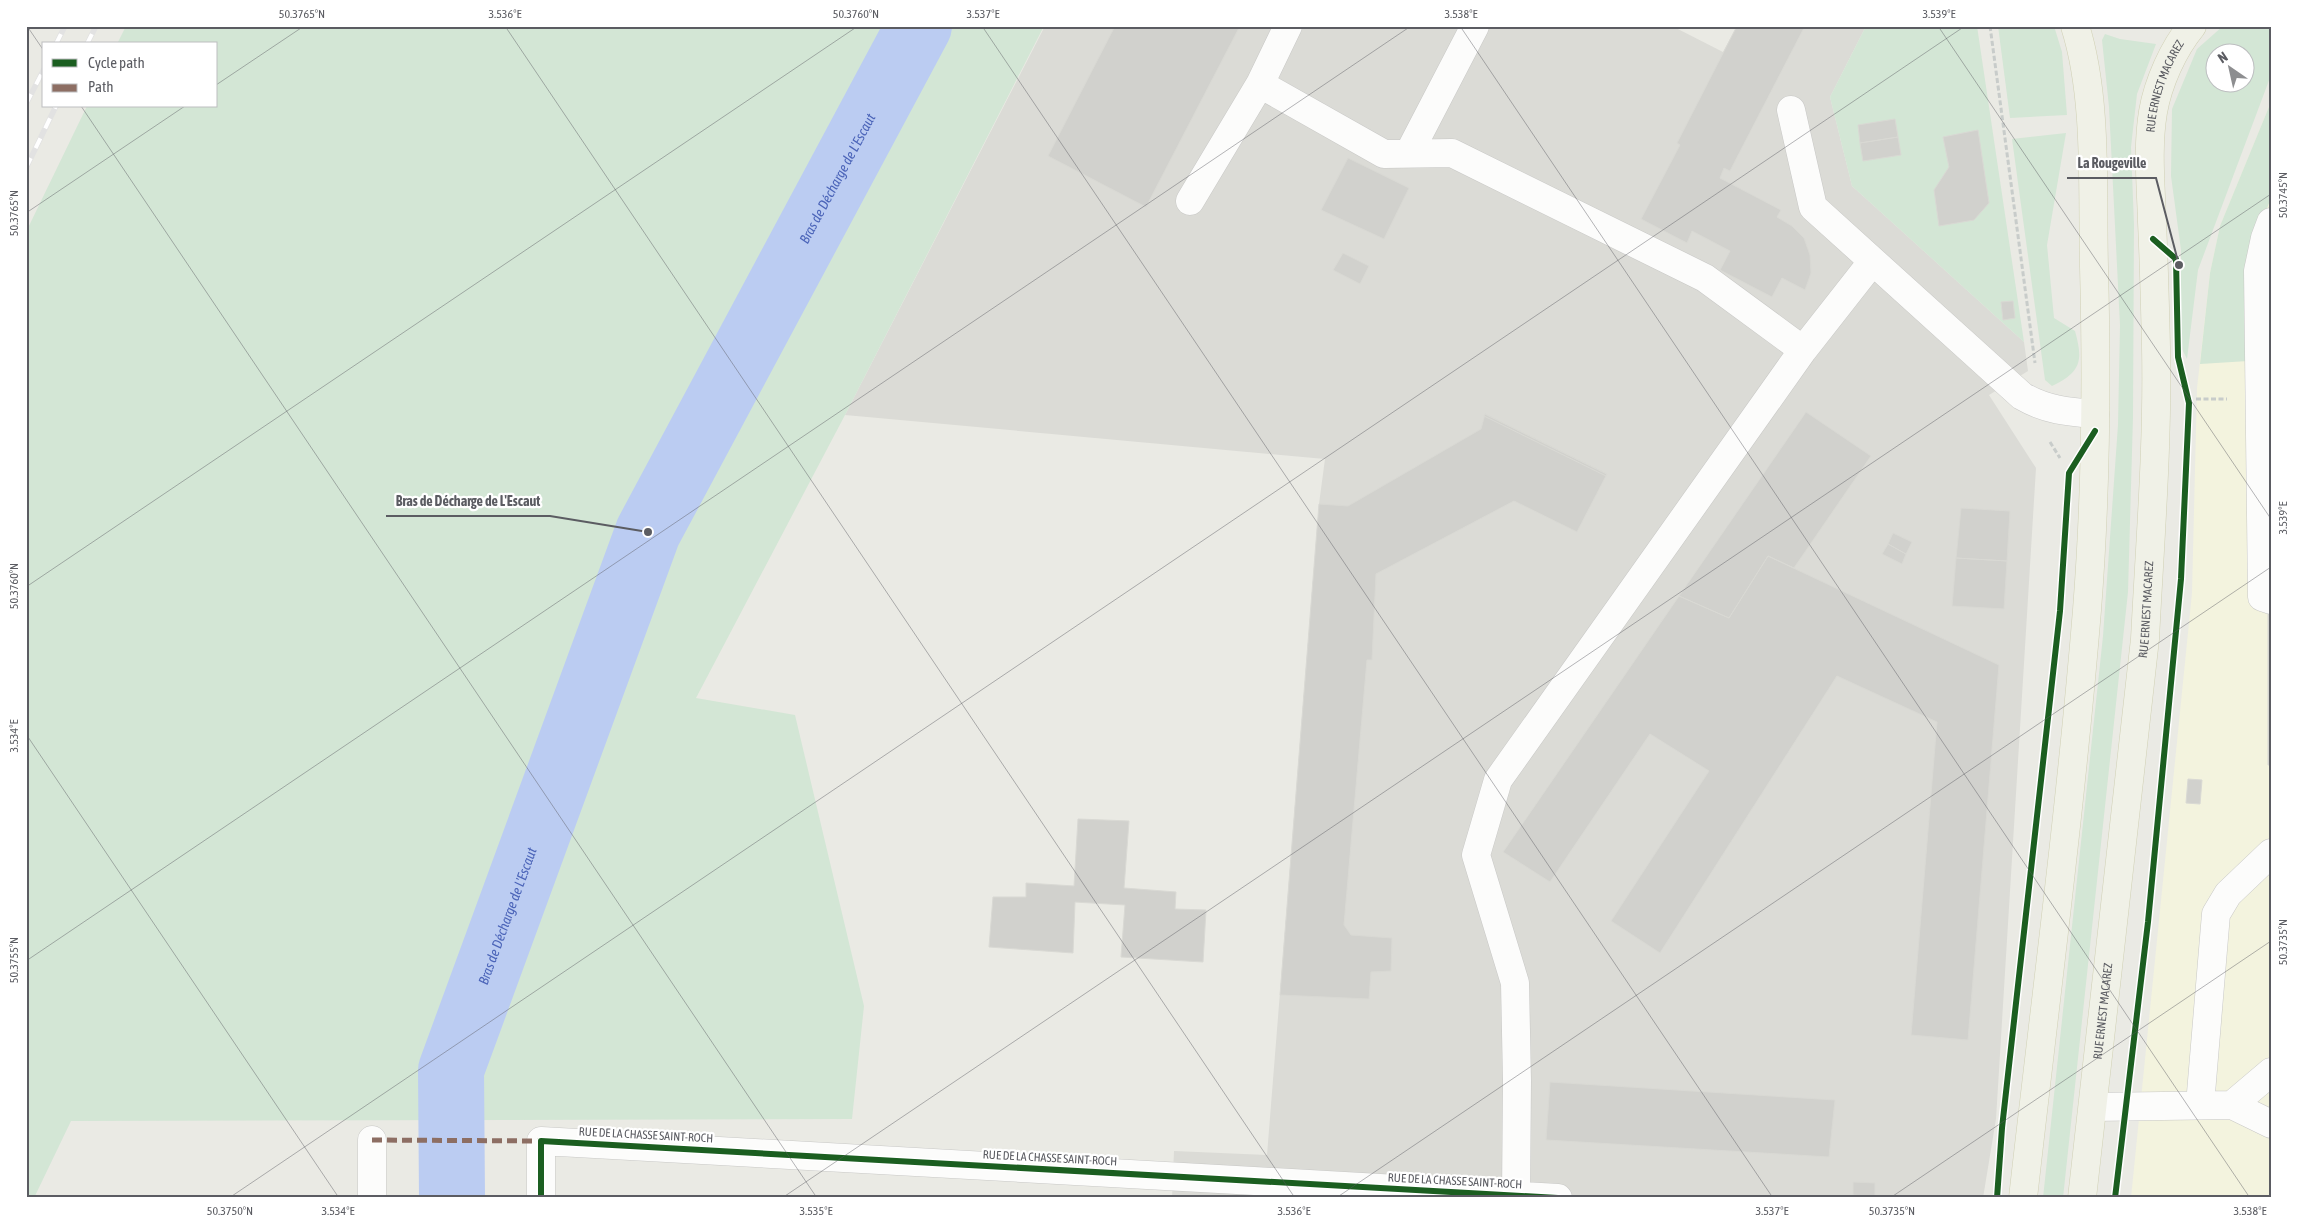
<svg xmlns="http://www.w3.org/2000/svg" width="2297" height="1224" font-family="'Asap Condensed',sans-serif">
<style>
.commercial{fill:#f3f3de}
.industrial{fill:#dbdbd6}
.green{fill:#d3e6d5;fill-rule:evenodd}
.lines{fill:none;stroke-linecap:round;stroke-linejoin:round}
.river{stroke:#bbccf2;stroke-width:66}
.building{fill:#d1d1cd;stroke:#d9d9d4}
.minor-casing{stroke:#c8c8c6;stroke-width:29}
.major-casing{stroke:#d0d0b4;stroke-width:29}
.path{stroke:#c8ccca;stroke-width:3;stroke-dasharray:5 2.5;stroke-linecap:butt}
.minor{stroke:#fcfcfb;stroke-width:28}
.major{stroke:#f0f1e7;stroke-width:28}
.rail-casing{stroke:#e2e2e2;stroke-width:5.5}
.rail{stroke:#fff;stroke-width:4;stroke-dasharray:11;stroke-linecap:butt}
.quiet{stroke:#8d6e63;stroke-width:5;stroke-dasharray:10 5;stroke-linecap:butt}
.cycleway-casing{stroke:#fff;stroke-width:9}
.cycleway{stroke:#1b5e20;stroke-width:6}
.ticks{fill:none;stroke:#5b5c62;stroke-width:1;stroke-opacity:0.45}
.labels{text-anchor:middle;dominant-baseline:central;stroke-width:4.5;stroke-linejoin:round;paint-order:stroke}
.street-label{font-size:12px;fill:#5b5c62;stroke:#fff}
.water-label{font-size:14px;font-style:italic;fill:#4c65b9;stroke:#fff}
.leader{fill:none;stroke:#5b5c62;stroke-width:2}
.callout-dot{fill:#5b5c62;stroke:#fff;stroke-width:2}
.callout-label{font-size:14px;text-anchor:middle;font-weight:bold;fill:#5b5c62;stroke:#fff;stroke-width:4.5;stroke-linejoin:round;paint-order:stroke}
.neatline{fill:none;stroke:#5b5c62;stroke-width:2}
.ticks-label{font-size:12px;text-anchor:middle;fill:#5b5c62}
</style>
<rect width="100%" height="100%" fill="#eaeae4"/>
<path class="commercial" d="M 2271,102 L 2271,1198 L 2131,1198 L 2192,593 L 2197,388 L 2210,273 L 2220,226 Z"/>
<path class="industrial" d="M 1045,26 L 1672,26 L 1723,52 L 1737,26 L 1866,26 L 1830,97 L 1852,186 L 2024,342 L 2028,371 L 1989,395 L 2036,468 L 1996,1119 L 1983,1198 L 1172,1198 L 1174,1151 L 1267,1155 L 1319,504 L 1325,459 L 845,415 Z"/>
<path class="green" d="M 126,26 L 1044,26 L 845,415 L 696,698 L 795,715 L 864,1006 L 852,1119 L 71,1121 L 34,1198 L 26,1198 L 26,232 L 87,106 L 216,106 L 216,44 L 117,44 Z
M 1866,26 L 1977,26 L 2024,342 L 1852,186 L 1830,97 Z
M 1998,26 L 2054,26 L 2062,52 L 2067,115 L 2010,118 Z
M 2223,26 L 2271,26 L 2271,75 L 2198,270 L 2187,359 L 2181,347 L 2181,250 L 2171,176 L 2172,109 L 2197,49 ZM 2244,52 L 2244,82 L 2214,82 L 2214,52 Z
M 2105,34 L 2120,39 L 2156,44 L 2137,94 L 2131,147 L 2134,225 L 2133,417 L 2128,592 L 2063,1198 L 2043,1198 L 2103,636 L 2118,425 L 2120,325 L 2109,107 L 2102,40 Z
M 2271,102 L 2271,198 L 2250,252 L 2248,361 L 2200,364 L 2210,273 L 2220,226 Z
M 2066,133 L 2047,245 L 2054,318 L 2075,331 C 2083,360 2082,372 2052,386 L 2045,380 L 2012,139 Z"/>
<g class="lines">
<path class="river" id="s1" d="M 452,1198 L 451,1070 L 648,532 L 919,26"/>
</g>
<path class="building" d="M 1115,26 L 1240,26 L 1146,207 L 1048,156 Z
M 1737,26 L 1805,26 L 1730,171 L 1724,168 L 1720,178 L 1781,210 L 1777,217 L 1792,226 L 1804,238 L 1810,255 L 1811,273 L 1805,290 L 1782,278 L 1772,297 L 1720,270 L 1730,251 L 1692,231 L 1687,243 L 1641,219 L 1680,145 L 1677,143 Z
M 1895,119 L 1898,137 L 1860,143 L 1858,125 Z
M 1978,130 L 1989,203 L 1974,220 L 1939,226 L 1934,190 L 1949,167 L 1943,137 Z
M 1898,137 L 1901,155 L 1863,161 L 1860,143 Z
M 1348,158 L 1409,188 L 1384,239 L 1321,210 Z
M 1343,253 L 1369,266 L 1360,284 L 1333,270 Z
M 2013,301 L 2015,318 L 2003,320 L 2001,302 Z
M 1806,412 L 1871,456 L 1794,568 L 1768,556 L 1729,618 L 1679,596 Z
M 1485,414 L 1607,474 L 1606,476 L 1484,416 Z
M 1485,414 L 1607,474 L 1577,532 L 1514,501 L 1376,574 L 1372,660 L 1367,660 L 1344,925 L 1351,935 L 1392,938 L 1391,971 L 1371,972 L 1369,999 L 1280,995 L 1319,504 L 1348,506 L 1481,429 Z
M 2268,506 L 2271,506 L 2271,765 L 2268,765 Z
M 1961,508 L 2010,511 L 2007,561 L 1956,558 Z
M 1893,533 L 1912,542 L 1906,554 L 1888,544 Z
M 1888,544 L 1906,554 L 1902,564 L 1882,554 Z
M 1768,556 L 1999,665 L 1968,1040 L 1911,1035 L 1937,722 L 1837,676 L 1660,953 L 1611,921 L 1709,771 L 1650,734 L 1550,882 L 1503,852 L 1679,596 L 1729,618 Z
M 1956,558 L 2007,561 L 2004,609 L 1952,606 Z
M 2188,779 L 2202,780 L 2200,804 L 2186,803 Z
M 1078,819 L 1129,821 L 1124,888 L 1176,892 L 1175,909 L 1206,910 L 1203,962 L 1121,957 L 1125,905 L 1075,902 L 1073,953 L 989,947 L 993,897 L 1026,897 L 1026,883 L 1074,886 Z
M 1550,1082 L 1835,1100 L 1829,1157 L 1546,1140 Z
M 1853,1182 L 1875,1183 L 1875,1197 L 1853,1195 Z"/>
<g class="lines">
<defs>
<path id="minor" d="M 1260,84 L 1288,26
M 1791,110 L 1813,207 L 2022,396 C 2046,410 2068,412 2095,414
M 1409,153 L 1475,26
M 1190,201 L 1260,84 L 1384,154 L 1452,153 L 1705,278 L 1803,350
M 2271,222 L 2265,238 L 2258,271 L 2262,597 L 2271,600
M 2200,1105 L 2216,914 L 2228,894 L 2271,853
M 2232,1105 L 2271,1072
M 2093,1107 L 2232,1105 L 2271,1124
M 372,1140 L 372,1198
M 1516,1195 L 1517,1081 L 1515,983 L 1476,855 L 1498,780 L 1803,350 L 1872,262
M 541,1198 L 541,1141 L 1558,1198"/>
<g id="major">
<path d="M 2023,1198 C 2045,1002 2071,806 2087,610 C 2096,496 2097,381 2094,267 C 2092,191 2098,98 2075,26"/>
<path id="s2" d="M 2082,1198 L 2145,639 C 2150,541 2158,445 2156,347 C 2155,305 2154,264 2152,222 C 2151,186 2147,148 2153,112 C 2158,83 2173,49 2192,26"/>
</g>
</defs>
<use href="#minor" class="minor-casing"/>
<use href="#major" class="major-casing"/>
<path class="path" d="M 1990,26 L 2035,363
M 2196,399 L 2227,399
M 2050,442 L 2060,458"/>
<use href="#minor" class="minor"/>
<use href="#major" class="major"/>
<defs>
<path id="rail" d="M 56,44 L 65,26
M 87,44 L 96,26
M 26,104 L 44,69
M 26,168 L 56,106"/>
</defs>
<use href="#rail" class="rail-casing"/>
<use href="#rail" class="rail"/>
<path class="quiet" d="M 372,1140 L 541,1141"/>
<defs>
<path id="cycleway" d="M 541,1198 L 541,1141 L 1558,1198
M 1997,1198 L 2002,1128 L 2060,611 L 2069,473 L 2095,431
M 2115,1198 L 2148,922 L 2181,579 L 2189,403 L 2178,357 L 2176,259 L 2153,239"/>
</defs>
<use href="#cycleway" class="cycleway-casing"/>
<use href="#cycleway" class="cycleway"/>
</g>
<path class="ticks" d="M 27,26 L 44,51M 505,26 L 1295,1198M 982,26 L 1773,1198M 1460,26 L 2250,1198M 1938,26 L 2271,519M 216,85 L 304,26M 81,106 L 817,1198M 26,213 L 185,106M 26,587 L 858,26M 26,734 L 339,1198M 26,961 L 1411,26M 229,1198 L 1965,26M 782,1198 L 2271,194M 1336,1198 L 2271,567M 1890,1198 L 2271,941"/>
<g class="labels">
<g class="street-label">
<text stroke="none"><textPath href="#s2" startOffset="1118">RUE ERNEST MACAREZ</textPath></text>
<text stroke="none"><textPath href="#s2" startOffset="592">RUE ERNEST MACAREZ</textPath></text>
<text stroke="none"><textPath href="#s2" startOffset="188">RUE ERNEST MACAREZ</textPath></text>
<text transform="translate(646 1135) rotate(3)">RUE DE LA CHASSE SAINT-ROCH</text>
<text transform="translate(1050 1158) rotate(3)">RUE DE LA CHASSE SAINT-ROCH</text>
<text transform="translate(1455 1181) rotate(3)">RUE DE LA CHASSE SAINT-ROCH</text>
</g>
<g class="water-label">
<text stroke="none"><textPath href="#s1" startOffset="1102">Bras de Décharge de L'Escaut</textPath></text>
<text stroke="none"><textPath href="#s1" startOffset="292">Bras de Décharge de L'Escaut</textPath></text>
</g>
</g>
<path class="leader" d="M2179 265L2156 178H2067M648 532L550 516H386"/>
<g class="callout-dot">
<circle cx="2179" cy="265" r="5"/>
<circle cx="648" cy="532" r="5"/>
</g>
<g class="callout-label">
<text x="2112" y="168">La Rougeville</text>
<text x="468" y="506">Bras de Décharge de L'Escaut</text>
</g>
<rect width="2297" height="1224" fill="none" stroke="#ffffff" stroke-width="55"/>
<rect x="42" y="42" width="175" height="65" fill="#ffffff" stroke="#bdbec0"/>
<rect x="52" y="59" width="25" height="8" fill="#1b5e20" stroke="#bdbec0"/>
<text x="88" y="68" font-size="15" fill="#5b5c62">Cycle path</text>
<rect x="52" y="84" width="25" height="8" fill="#8d6e63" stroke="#bdbec0"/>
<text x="88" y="92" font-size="15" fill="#5b5c62">Path</text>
<g transform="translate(2230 68) rotate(326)"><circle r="24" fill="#ffffff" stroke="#bdbec0"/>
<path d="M0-4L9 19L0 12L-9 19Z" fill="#8d8e90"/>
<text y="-8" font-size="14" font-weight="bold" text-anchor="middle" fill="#5b5c62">N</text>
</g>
<rect x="28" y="28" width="2242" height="1168" class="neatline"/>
<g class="ticks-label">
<text x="302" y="18">50.3765°N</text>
<text x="505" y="18">3.536°E</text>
<text x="856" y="18">50.3760°N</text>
<text x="983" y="18">3.537°E</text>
<text x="1461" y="18">3.538°E</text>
<text x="1939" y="18">3.539°E</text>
<text transform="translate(2283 195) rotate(-90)" y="4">50.3745°N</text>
<text transform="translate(14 213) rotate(-90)" y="4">50.3765°N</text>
<text transform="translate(2283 518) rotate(-90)" y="4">3.539°E</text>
<text transform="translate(14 586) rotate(-90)" y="4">50.3760°N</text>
<text transform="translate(14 736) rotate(-90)" y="4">3.534°E</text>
<text transform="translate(2283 942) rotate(-90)" y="4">50.3735°N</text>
<text transform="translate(14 960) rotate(-90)" y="4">50.3755°N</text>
<text x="230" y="1215">50.3750°N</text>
<text x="338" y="1215">3.534°E</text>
<text x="816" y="1215">3.535°E</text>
<text x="1294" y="1215">3.536°E</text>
<text x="1772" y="1215">3.537°E</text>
<text x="1892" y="1215">50.3735°N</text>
<text x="2250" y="1215">3.538°E</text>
</g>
</svg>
